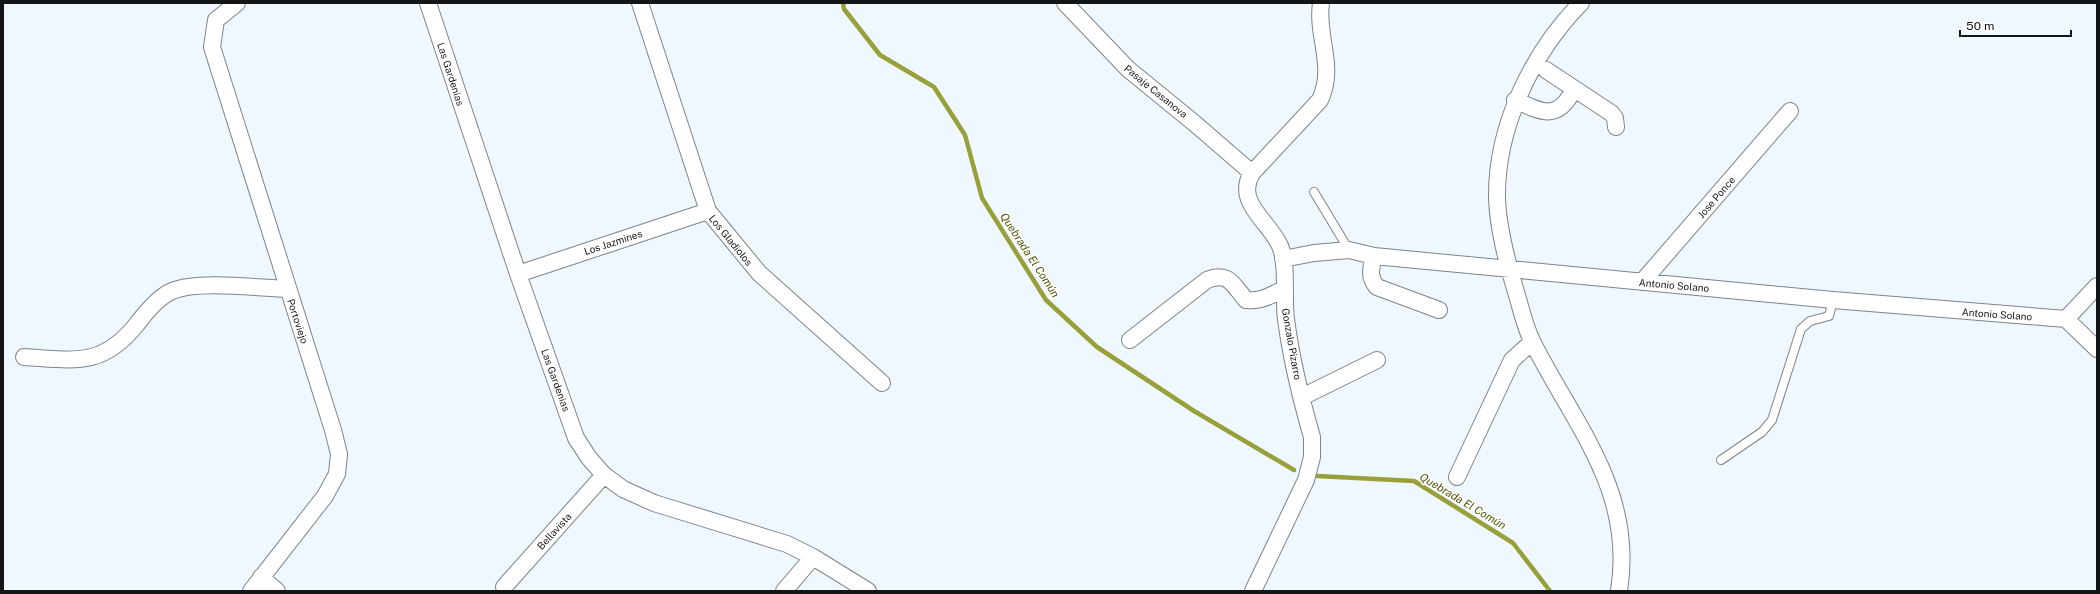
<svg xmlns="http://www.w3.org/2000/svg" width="2100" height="594" font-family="'Public Sans',sans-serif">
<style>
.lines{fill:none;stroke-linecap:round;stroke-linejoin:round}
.stream{stroke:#9aa039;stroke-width:4.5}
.lane-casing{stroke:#7d848c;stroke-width:10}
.street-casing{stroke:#7d848c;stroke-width:18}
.lane{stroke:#fff;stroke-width:8}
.street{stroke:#fff;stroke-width:16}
.labels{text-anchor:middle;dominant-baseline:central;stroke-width:3.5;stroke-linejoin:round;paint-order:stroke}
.street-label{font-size:10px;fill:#131618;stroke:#fff}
.water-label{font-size:11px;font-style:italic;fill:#505303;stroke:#fff}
</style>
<rect width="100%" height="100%" fill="#eff7ff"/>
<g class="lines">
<path class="stream" d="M 843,3 L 844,9 L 880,55 L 934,87 L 965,135 L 982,198 L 1046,300 L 1097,347 L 1194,411 L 1294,470
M 1317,476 L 1414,481 L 1513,543 L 1550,591"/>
<defs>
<path id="lane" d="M 1314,192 L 1349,250
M 1721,460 L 1762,432 L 1772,420 L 1801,329 L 1810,321 L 1829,316 L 1833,300"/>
<path id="street" d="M 237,3 L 216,20 L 212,47 L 333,430 L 339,454 L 337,474 L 325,496 L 251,591
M 428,3 L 518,274 L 576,438 L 589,458 L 604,475 L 623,489 L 654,503 L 787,544 L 813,557 L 868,591
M 640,3 L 708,211 L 759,273 L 882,383
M 1065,3 L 1128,69 L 1193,122 L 1252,173
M 1581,3 C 1532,53 1496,127 1497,198 C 1498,229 1507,262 1516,292 C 1521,308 1525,328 1533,343 C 1575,426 1635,491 1619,591
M 1546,70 L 1611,113 L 1615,118 L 1616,127
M 1515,100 C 1543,113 1558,121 1574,89
M 1374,256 C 1371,268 1368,277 1377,287 L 1439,310
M 1283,259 L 1314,253 L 1349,250 L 1374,256 L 1833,300 L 2066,319
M 518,274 L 708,211
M 1642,282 L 1790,111
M 2066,319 L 2097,286
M 2066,319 L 2097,349
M 1130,340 L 1207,280 C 1229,271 1233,285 1246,300 C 1261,302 1271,295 1284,289
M 24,357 C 74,360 102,368 137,324 C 146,312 158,297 172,291 C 199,280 257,288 288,289
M 1302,397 L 1377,360
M 1457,477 L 1512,360 L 1532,342
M 261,577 L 277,591
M 504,587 L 604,475
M 784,591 L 813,557
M 1253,591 L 1306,480 L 1312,457 L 1312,437 C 1301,399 1291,358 1286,319 C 1283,298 1288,264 1280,246 C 1270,222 1234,202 1252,173 L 1320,100 C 1336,66 1316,37 1321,3"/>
</defs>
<use href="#lane" class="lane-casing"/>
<use href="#street" class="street-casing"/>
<use href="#lane" class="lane"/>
<use href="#street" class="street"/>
</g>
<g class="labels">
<g class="street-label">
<text transform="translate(451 74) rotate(72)">Las Gardenias</text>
<text transform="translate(1156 91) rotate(39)">Pasaje Casanova</text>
<text transform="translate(1716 197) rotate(-49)">Jose Ponce</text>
<text transform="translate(731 240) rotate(51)">Los Gladiolos</text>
<text transform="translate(613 242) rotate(-18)">Los Jazmines</text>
<text transform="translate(1674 285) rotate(5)">Antonio Solano</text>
<text transform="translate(1997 314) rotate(4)">Antonio Solano</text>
<text transform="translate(298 321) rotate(72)">Portoviejo</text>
<text transform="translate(1292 344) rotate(80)">Gonzalo Pizarro</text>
<text transform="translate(556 380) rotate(70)">Las Gardenias</text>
<text transform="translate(554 531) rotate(-48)">Bellavista</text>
</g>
<g class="water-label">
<text transform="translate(1030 255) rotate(57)">Quebrada El Común</text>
<text transform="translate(1463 501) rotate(31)">Quebrada El Común</text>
</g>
</g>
<rect width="2100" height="594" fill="none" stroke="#131618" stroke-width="8"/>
<path d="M1960 30v6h111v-6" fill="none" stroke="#131618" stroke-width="2"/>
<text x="1966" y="30" font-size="12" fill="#131618" stroke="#ffffff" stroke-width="3" paint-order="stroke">50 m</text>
</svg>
